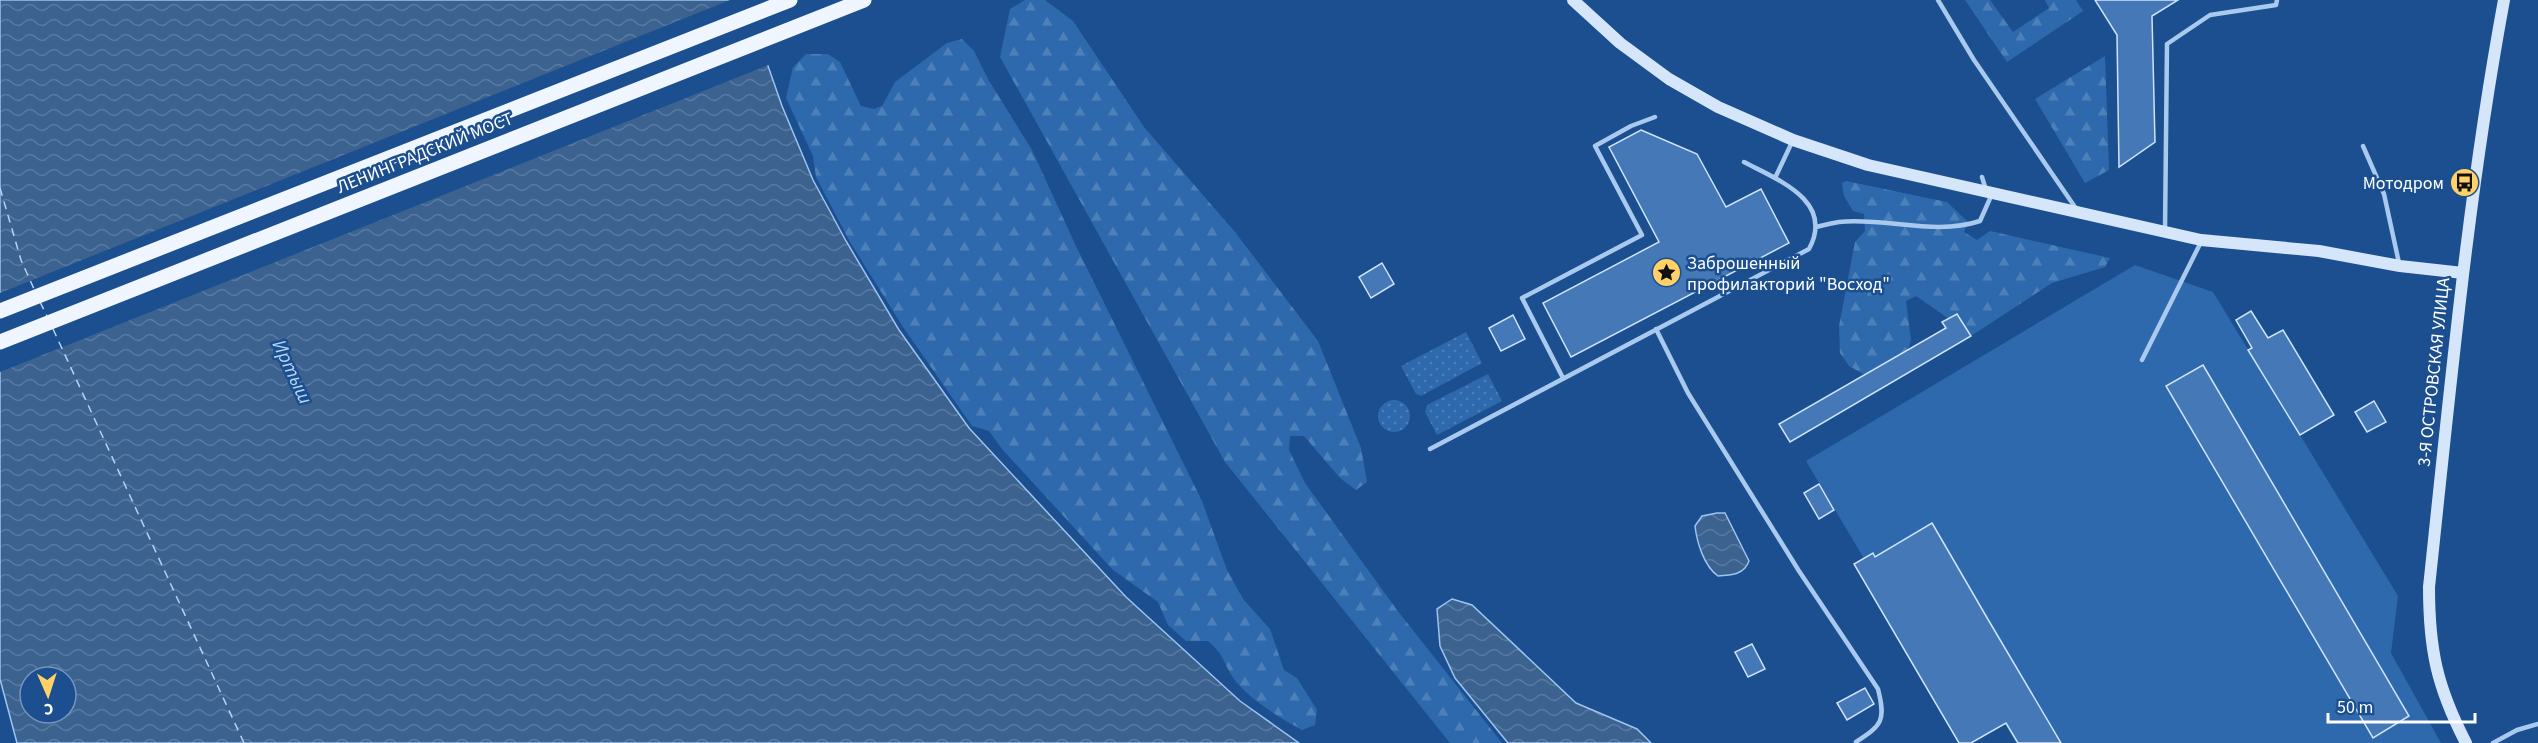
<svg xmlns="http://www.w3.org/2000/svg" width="2538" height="743" font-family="'Source Sans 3',sans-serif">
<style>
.grass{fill:url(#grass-dots)}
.forest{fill:url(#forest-firs)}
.pitch{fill:#2e69ad}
.water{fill:url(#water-waves);stroke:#9cc4f0;stroke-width:1.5;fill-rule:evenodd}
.pier{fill:#1b4f8f}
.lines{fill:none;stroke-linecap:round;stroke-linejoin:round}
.ferry{stroke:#b5d3f5;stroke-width:1.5;stroke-dasharray:8 6;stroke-linecap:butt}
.building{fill:#4478b7;stroke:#cfe3fa;stroke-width:1.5}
.lane{stroke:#a9c9ee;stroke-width:4.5}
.secondary{stroke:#d6e6fa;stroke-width:12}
.primary{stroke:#f0f6ff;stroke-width:15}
.labels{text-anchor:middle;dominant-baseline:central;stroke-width:5;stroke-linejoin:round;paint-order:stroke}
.street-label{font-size:18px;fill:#fff;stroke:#1b4f8f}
.poi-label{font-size:18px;fill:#fff;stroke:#1b4f8f;text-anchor:end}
.water-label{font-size:20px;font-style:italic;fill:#b5d3f5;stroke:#1b4f8f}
</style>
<defs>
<pattern id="grass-dots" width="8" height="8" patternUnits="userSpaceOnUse" patternTransform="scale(1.5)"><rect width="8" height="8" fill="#2e69ad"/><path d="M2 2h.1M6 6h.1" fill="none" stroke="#4d80b9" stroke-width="1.8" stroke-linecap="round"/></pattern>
<pattern id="forest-firs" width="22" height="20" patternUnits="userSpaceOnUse" patternTransform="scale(1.5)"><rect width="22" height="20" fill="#2e69ad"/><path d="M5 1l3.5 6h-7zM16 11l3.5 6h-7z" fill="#4d80b9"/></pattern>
<pattern id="water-waves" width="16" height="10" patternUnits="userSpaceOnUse" patternTransform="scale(1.5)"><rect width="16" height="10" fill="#3c6290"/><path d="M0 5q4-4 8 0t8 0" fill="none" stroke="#597aa1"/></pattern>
</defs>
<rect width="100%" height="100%" fill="#1b4f8f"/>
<path class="grass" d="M 1466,332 L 1482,363 L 1421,396 L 1416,394 L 1401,366 Z
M 1488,374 L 1502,401 L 1437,435 L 1425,412 L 1427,405 Z
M1378 416a16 16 0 1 1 32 0a16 16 0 1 1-32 0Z"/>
<path class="forest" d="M 1025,0 L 1045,0 L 1073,21 L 1144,127 L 1235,232 L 1318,341 L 1361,448 L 1367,482 L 1356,490 L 1340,478 L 1304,436 L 1290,436 L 1289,450 L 1305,483 L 1397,610 L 1502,743 L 1450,743 L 1225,462 L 1000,57 L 1010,9 Z
M 1965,0 L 1990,0 L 2013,32 L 2049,8 L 2045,0 L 2076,0 L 2083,11 L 2007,62 Z
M 962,39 L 974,51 L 988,79 L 1032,150 L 1075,244 L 1202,501 L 1227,570 L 1243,599 L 1270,629 L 1284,670 L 1297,678 L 1317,710 L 1315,725 L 1302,730 C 1280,718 1249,699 1234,679 C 1224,664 1223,653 1208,641 L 1186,641 L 1168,625 L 1158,602 L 1113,570 L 1002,449 L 989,431 L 972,426 L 903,327 L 850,242 L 816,177 L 813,156 L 786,98 L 793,67 L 806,54 L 828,54 L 840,62 L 861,106 L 874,109 L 882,106 L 895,82 L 947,43 Z
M 2105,56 L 2109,170 L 2085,183 L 2035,99 Z
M 1846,181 L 1947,202 L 1968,222 L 1964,232 L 1977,240 L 1990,231 L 2110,258 L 2105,267 L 2052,283 L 1971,336 L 1958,314 L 1949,319 L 1916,296 L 1906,301 L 1911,339 L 1908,351 L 1865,375 L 1849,366 L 1840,353 L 1839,326 L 1855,242 L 1865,231 L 1864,214 L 1853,211 L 1844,196 L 1842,183 Z"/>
<path class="pitch" d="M 2135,265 L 2213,292 L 2398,596 L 2391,653 L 2441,743 L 2016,743 L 2005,724 L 1973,742 L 1806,461 Z"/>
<path class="water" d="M 0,0 L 745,0 L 782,106 L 813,180 L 846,241 L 899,330 L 969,428 L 1126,597 L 1240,701 L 1299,743 L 17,743 L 0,679 ZM 30,677 L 66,677 L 66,713 L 30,713 Z
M 1717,513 L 1725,513 L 1749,561 C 1744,575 1731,575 1718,576 C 1704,566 1697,543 1695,526 L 1702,516 Z
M 1452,599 L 1472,605 L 1576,703 L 1637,729 L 1651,743 L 1508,743 L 1455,678 L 1440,646 L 1437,609 Z"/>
<path class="pier" d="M 730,0 L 748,0 L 771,64 L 0,372 L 0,293 Z"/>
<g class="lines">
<path class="ferry" d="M 0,188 L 21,260 L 34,289
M 40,302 L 47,316
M 53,329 L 244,743"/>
</g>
<path class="building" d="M 2095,0 L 2178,0 L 2152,16 L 2155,142 L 2119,167 L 2117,35 Z
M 1641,130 L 1697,154 L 1726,207 L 1761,189 L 1789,243 L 1571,357 L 1543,303 L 1659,242 L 1609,147 Z
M 1382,263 L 1394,284 L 1371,298 L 1359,277 Z
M 2251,311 L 2268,338 L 2283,330 L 2334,415 L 2300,435 L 2248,350 L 2252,348 L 2236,320 Z
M 1957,314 L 1971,336 L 1790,442 L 1779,424 L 1946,328 L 1942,322 Z
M 1513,315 L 1525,339 L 1501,351 L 1489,328 Z
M 2203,365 L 2409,716 L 2373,738 L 2166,386 Z
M 2374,401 L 2386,422 L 2367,432 L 2355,412 Z
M 1819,484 L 1834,510 L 1819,519 L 1804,493 Z
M 1932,523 L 1986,616 L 2061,743 L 2018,743 L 2006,723 L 1971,743 L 1959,743 L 1854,564 L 1873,553 L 1875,557 Z
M 1752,644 L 1765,669 L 1748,677 L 1735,652 Z
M 1865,688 L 1874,704 L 1847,720 L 1837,703 Z"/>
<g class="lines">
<path class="lane" d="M 1938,0 L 1974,60 L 2077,210
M 2363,146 L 2384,194 L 2399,263
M 1982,177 L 1986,190
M 1775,178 L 1793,140
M 1816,227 C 1824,225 1832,223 1839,222 C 1885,217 1935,236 1980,221 L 1992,194
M 2165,231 L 2167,44 L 2210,15 L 2276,5 L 2277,0
M 1656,329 L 1688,393 L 1799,571 L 1878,689 C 1886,721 1882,725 1856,742
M 2142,360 L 2201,242
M 1563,378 L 1522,298 L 1642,235 L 1595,146 L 1631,126 L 1655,117
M 1430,449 L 1809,249 C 1835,201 1778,180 1744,162
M 2493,743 L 2517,730 L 2538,724"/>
<path class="secondary" d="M 1573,0 L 1620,43 L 1669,79 L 1718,107 L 1793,140 L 1868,165 L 2201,240 L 2319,251 L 2400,266 L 2463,273
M 2466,743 C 2437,687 2429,650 2429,587 C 2450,391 2468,194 2504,0"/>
<path class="primary" d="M 0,311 L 790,0
M 0,342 L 864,0"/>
</g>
<defs>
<symbol id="bus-disc" viewBox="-11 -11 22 22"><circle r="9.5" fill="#ffd166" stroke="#1b4f8f"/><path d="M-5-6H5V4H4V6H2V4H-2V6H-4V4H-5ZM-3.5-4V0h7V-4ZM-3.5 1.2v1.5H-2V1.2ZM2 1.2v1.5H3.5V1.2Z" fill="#111"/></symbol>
<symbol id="sight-disc" viewBox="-11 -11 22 22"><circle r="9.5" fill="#ffd166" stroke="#1b4f8f"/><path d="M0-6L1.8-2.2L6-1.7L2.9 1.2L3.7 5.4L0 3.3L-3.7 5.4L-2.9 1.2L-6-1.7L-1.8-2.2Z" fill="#111"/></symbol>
</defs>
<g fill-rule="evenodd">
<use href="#bus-disc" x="2448" y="166" width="33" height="33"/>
<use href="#sight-disc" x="1650" y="256" width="33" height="33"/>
</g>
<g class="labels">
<g class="street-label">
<text transform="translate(425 153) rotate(-22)">ЛЕНИНГРАДСКИЙ МОСТ</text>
<text transform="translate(2434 372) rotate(-84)">3-Я ОСТРОВСКАЯ УЛИЦА</text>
</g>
<g class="poi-label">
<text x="2444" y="183">Мотодром</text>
<text x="1687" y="263" text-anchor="start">Заброшенный<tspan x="1687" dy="21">профилакторий "Восход"</tspan></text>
</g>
<g class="water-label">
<text transform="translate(292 372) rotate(65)">Иртыш</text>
</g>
</g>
<g transform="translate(48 695) rotate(177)"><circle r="28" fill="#1b4f8f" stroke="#7695bc" stroke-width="1.5"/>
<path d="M0-4.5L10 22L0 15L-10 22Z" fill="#ffd166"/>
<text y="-9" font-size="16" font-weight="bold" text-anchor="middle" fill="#ffffff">С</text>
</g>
<path d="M2328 713v9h147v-9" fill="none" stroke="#ffffff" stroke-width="3"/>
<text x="2337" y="713" font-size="18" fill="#ffffff" stroke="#1b4f8f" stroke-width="4.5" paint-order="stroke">50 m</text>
</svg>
